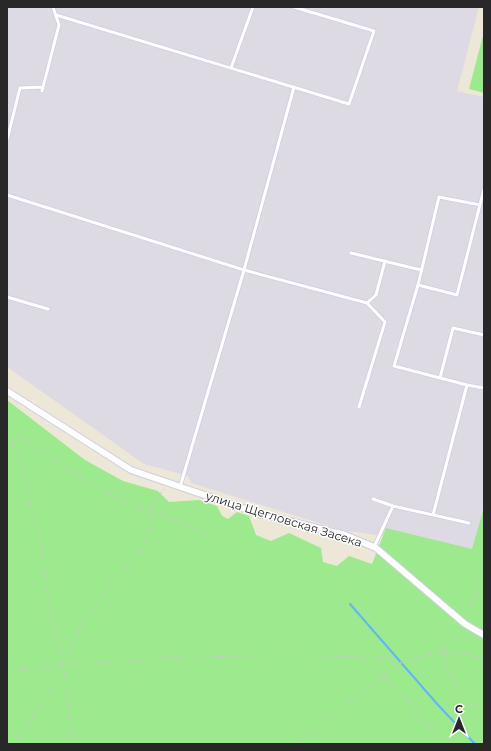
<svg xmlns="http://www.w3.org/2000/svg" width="491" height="751" font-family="Montserrat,sans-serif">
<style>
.industrial{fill:#dedae4}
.green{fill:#9de98e}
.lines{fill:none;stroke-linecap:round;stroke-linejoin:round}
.stream{stroke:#5fb6fa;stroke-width:2}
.service-casing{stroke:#cdcee3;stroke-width:4.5}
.minor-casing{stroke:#cdcee3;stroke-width:8}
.path{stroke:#cbcbcb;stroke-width:1;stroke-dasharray:3 2;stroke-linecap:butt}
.service{stroke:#fff;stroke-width:3}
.minor{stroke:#fff;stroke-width:6}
.labels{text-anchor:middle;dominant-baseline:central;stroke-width:3;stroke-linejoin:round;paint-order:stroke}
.street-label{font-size:12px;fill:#282828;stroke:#fff}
</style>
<rect width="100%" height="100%" fill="#ede7d8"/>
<path class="industrial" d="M 7,7 L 479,7 L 457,91 L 484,97 L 484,505 L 473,549 L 341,530 L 191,483 L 188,476 L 144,464 L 7,367 Z"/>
<path class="green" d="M 484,32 L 484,93 L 469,89 Z
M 7,400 L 85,460 L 123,481 L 158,491 L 169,502 L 199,500 L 217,506 L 222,516 L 228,519 L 237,512 L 249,516 L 256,535 L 271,541 L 289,533 L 321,548 L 323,562 L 337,566 L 349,556 L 372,564 L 386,528 L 472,549 L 484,507 L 484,744 L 7,744 Z"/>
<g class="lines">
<path class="stream" d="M 350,604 L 438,705 L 475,744"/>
<defs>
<path id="service" d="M 56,15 L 349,104 L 374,31 L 294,7
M 231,68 L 253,7
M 42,91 L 59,25 L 53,7
M 7,140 L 20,88 L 43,87
M 7,195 L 244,270 L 367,303 L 385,322 L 359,407
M 351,253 L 421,270
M 418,285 L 457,295 L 484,189
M 7,297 L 48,309
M 367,303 L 376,295 L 385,261
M 440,378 L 453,328 L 484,335
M 467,385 L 394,366 L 418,285 L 439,197 L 480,205
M 180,487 L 244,270 L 294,87
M 373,499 L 393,506 L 469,523
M 433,515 L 467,385 L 484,388
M 374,547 L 393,506"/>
<path id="minor" d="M 7,391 L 131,470 L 257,513 L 345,535 L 376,548 L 465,624 L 484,635"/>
</defs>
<use href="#service" class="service-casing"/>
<use href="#minor" class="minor-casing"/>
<path class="path" d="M 7,430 L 99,489 L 131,505 L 152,511 L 193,528 L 215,540
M 7,431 L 21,461 L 27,483 L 29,507 L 41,534 L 46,590 L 63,665 L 74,744
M 467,617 L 484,571
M 445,648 L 447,651 L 444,660 C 446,667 450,671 453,677 C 464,696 460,703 484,710
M 440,652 L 447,651 L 484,658
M 479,656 L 484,662
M 362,658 L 411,703 L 421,719 L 430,726 L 446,744
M 63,664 L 80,627 L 121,573 L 146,544 L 153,503 L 164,489
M 7,670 L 63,665
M 15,744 L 47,694 L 63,665 C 172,658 281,651 390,659 L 401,663 L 439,652 L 461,629
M 298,744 L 401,663"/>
<use href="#service" class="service"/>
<use href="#minor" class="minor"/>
</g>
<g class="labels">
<g class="street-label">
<text transform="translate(284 519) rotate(17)">улица Щегловская Засека</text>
</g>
</g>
<rect width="491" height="751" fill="none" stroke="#282828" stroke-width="16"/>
<g transform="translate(459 719)" stroke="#ffffff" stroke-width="3" paint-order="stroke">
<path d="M0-3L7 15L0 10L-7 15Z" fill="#282828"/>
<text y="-6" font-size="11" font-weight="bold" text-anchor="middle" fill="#282828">С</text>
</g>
</svg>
